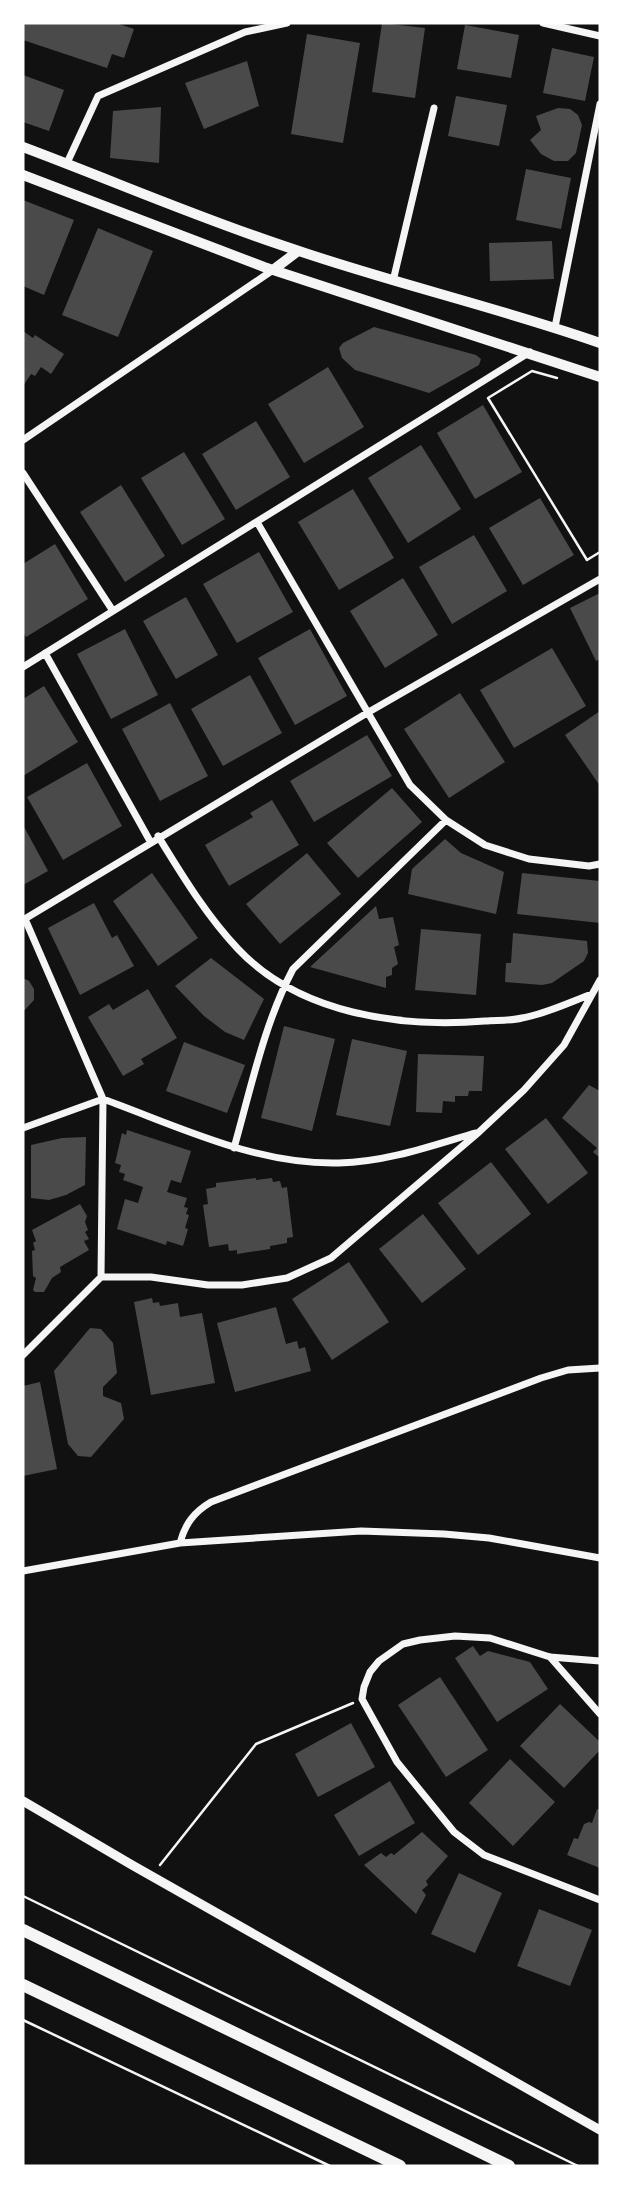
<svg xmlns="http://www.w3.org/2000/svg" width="623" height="2189" font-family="Literata,serif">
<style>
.building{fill:#4a4a4a}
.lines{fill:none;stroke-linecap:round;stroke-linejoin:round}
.path{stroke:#f5f5f5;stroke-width:2.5}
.minor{stroke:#f5f5f5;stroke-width:7}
.tertiary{stroke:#f5f5f5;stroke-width:9}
.secondary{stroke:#f5f5f5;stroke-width:10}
.trunk{stroke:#f5f5f5;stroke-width:12}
</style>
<rect width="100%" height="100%" fill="#111"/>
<path class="building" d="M 23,23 L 116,23 L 134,29 L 124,58 L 112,54 L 107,68 L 23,40 Z
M 382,23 L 425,28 L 415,98 L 372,92 Z
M 465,25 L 519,35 L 511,78 L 457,69 Z
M 307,34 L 360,43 L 343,143 L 291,134 Z
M 552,48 L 594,57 L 585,101 L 543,93 Z
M 247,61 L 259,106 L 204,129 L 185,83 Z
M 23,75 L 64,90 L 49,131 L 23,122 Z
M 456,96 L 507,105 L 499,146 L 448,136 Z
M 161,107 L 159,163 L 110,158 L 113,111 Z
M 558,108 L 570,109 L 578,115 L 582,125 L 576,153 L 568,161 L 554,161 L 541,154 L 530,140 L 541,130 L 536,116 Z
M 526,169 L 571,178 L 561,229 L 516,220 Z
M 23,200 L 74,220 L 44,295 L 23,286 Z
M 98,228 L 153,251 L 118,337 L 62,315 Z
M 552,241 L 554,279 L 490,281 L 489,243 Z
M 374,327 L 476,355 L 481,359 L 479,365 L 429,393 L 355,370 L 342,358 L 339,348 L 343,343 Z
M 23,331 L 33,338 L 35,335 L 64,354 L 51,374 L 41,367 L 35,376 L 31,374 L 23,386 Z
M 328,367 L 364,427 L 304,463 L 268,404 Z
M 483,405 L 522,472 L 475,499 L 437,433 Z
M 256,421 L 290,477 L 236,510 L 202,454 Z
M 421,445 L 461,509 L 408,543 L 368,478 Z
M 184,452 L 225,519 L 182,545 L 141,478 Z
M 121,485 L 165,556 L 125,582 L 80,512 Z
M 353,489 L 394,558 L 339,590 L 298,522 Z
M 540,498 L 574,555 L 523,585 L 489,528 Z
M 474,535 L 507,591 L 452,624 L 419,567 Z
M 55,544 L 88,599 L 26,637 L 23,632 L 23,564 Z
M 259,552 L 293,612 L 237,643 L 203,584 Z
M 403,578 L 438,635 L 385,668 L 350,611 Z
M 600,593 L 600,659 L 596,661 L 570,608 Z
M 186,597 L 218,655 L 176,679 L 143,621 Z
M 125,629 L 158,695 L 111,719 L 77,654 Z
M 310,629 L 347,696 L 295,725 L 258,658 Z
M 552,648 L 586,706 L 514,748 L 480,690 Z
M 250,675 L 282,733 L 223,766 L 191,709 Z
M 44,686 L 78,742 L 23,776 L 23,699 Z
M 460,693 L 505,762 L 449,798 L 404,729 Z
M 170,703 L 208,776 L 160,801 L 122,729 Z
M 600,711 L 600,786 L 565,735 Z
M 367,735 L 392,776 L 314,822 L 290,781 Z
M 87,763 L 122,826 L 63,860 L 27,797 Z
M 392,788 L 422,822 L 358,878 L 327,843 Z
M 272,800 L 299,845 L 229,886 L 205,845 L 253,817 L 250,813 Z
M 23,825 L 48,871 L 23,885 Z
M 445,839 L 461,853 L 504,872 L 496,914 L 408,894 L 412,869 Z
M 307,853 L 341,894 L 280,944 L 246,904 Z
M 152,873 L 198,938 L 158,966 L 113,901 Z
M 522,873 L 600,881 L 600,923 L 517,914 Z
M 94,903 L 112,938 L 117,935 L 134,966 L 80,995 L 48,928 Z
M 376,906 L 379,919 L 393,917 L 399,945 L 394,947 L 398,964 L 392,968 L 392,975 L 386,977 L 386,988 L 310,967 Z
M 421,929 L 481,934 L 476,995 L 415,990 Z
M 513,933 L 587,941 L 588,953 L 584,961 L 552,983 L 542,985 L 505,982 L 506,963 L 511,963 Z
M 211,958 L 264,999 L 244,1040 L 225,1032 L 204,1016 L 175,986 Z
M 23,978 L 29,981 L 34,989 L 34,1000 L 23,1012 Z
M 148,989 L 177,1038 L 141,1059 L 144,1064 L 123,1076 L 88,1017 L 109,1004 L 113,1010 Z
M 284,1026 L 335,1039 L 312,1131 L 261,1118 Z
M 352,1039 L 407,1051 L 390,1126 L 336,1115 Z
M 184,1042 L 245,1065 L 227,1113 L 166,1091 Z
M 418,1054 L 484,1056 L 482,1091 L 469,1091 L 468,1096 L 455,1096 L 455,1102 L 443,1101 L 442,1113 L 416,1112 Z
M 589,1085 L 600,1091 L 600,1158 L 593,1152 L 597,1148 L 562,1118 Z
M 546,1118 L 588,1173 L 548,1204 L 505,1149 Z
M 127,1130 L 191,1151 L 181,1183 L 171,1180 L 167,1192 L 187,1198 L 184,1207 L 188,1208 L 186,1214 L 189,1215 L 185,1228 L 188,1229 L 183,1246 L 167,1241 L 166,1245 L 117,1229 L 125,1199 L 138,1203 L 143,1187 L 123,1180 L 125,1174 L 119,1172 L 121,1165 L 115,1163 L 122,1133 L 126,1135 Z
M 86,1137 L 85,1185 L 66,1195 L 49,1200 L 31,1198 L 31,1145 L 62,1138 Z
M 491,1162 L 531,1214 L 478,1255 L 438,1203 Z
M 256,1178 L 256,1180 L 272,1178 L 273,1182 L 280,1181 L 282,1188 L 287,1187 L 293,1237 L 287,1238 L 287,1243 L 270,1246 L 270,1249 L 237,1254 L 237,1250 L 229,1251 L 228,1244 L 209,1247 L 203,1205 L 208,1204 L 206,1189 L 216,1187 L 216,1183 Z
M 80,1204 L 87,1216 L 85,1222 L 88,1230 L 85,1232 L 89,1239 L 84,1241 L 89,1250 L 60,1267 L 61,1272 L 52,1278 L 44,1292 L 35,1292 L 33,1290 L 36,1278 L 33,1276 L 32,1251 L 35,1250 L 33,1243 L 36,1241 L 32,1230 Z
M 423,1214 L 466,1269 L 422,1303 L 379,1249 Z
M 349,1262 L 389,1322 L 332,1360 L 292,1299 Z
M 152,1298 L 153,1303 L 159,1302 L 160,1306 L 178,1303 L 180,1317 L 202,1313 L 215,1383 L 151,1395 L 134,1302 Z
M 276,1307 L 286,1344 L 297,1341 L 299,1349 L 305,1347 L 311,1371 L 235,1392 L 217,1323 Z
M 90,1328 L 101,1329 L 113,1343 L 117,1373 L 103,1387 L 103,1396 L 121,1403 L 124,1419 L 91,1457 L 78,1456 L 68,1444 L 54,1371 Z
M 40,1382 L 57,1469 L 23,1476 L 23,1386 Z
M 473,1646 L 480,1656 L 488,1651 L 530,1662 L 548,1689 L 497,1722 L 455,1658 Z
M 440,1677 L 488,1750 L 446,1777 L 398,1705 Z
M 560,1704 L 600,1742 L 600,1750 L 564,1788 L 520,1746 Z
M 351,1723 L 375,1767 L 318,1797 L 295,1754 Z
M 510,1759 L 555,1802 L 513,1846 L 469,1803 Z
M 390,1781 L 415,1823 L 359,1856 L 334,1815 Z
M 597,1809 L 600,1810 L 600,1868 L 567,1855 L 574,1838 L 578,1839 L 584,1824 L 589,1822 L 592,1823 Z
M 422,1832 L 448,1856 L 426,1881 L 428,1885 L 422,1890 L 426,1895 L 416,1914 L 364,1865 L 381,1853 L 386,1857 L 391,1853 L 394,1855 Z
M 459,1873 L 502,1893 L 475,1953 L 431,1934 Z
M 539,1909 L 592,1930 L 570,1986 L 517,1966 Z"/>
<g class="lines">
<path class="path" d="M 557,378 L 532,371 L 488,398 L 587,560 L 600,552
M 160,1865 L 256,1744 L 353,1703
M 23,1896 L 578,2166
M 23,2020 L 330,2166"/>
<path class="minor" d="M 543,23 L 600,36
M 67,163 L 98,96 L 245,32 L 287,23
M 393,281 L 434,108
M 555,327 L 600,104
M 23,440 L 273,270
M 23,473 L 113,611
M 257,522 L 410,785 L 446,820 L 485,845 L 529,859 L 589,866 L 600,864
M 45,653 L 150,841
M 23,667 L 530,352
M 158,836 C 182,875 206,915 238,949 C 299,1014 400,1028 485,1021 C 497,1020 510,1021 522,1018 C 546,1014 570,1002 592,994
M 25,919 L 103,1099 L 101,1277
M 23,920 L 367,713 L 600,579
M 23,1128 L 103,1099 C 180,1127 256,1165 339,1163 C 386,1162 431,1146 475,1133
M 234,1148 C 251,1088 264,1024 293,969 L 446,820
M 23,1355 L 101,1277 L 151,1277 L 208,1285 L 242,1285 L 287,1278 L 331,1258 L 479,1132 L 524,1090 L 564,1045 L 600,980
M 180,1543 C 185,1524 194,1512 211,1502 L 541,1378 L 568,1370 L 600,1368
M 23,1571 L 180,1543 L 361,1531 L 444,1534 L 489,1538 L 600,1558
M 550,1657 L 600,1714
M 600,1661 L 550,1657 L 490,1638 L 455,1636 L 420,1640 L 403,1644 L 379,1661 L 370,1672 L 364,1687 L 362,1699 L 397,1762 L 454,1832 L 484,1855 L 600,1900"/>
<path class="tertiary" d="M 23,1801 L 132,1865 L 600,2130"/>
<path class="secondary" d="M 23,147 C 114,181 203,220 296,250 C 396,284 500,308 600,343
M 23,175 L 264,267 L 600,377
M 273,270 L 298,251"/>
<path class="trunk" d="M 23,1930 L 509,2166
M 23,1985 L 400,2166"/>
</g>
<rect width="623" height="2189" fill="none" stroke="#ffffff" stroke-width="49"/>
</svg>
